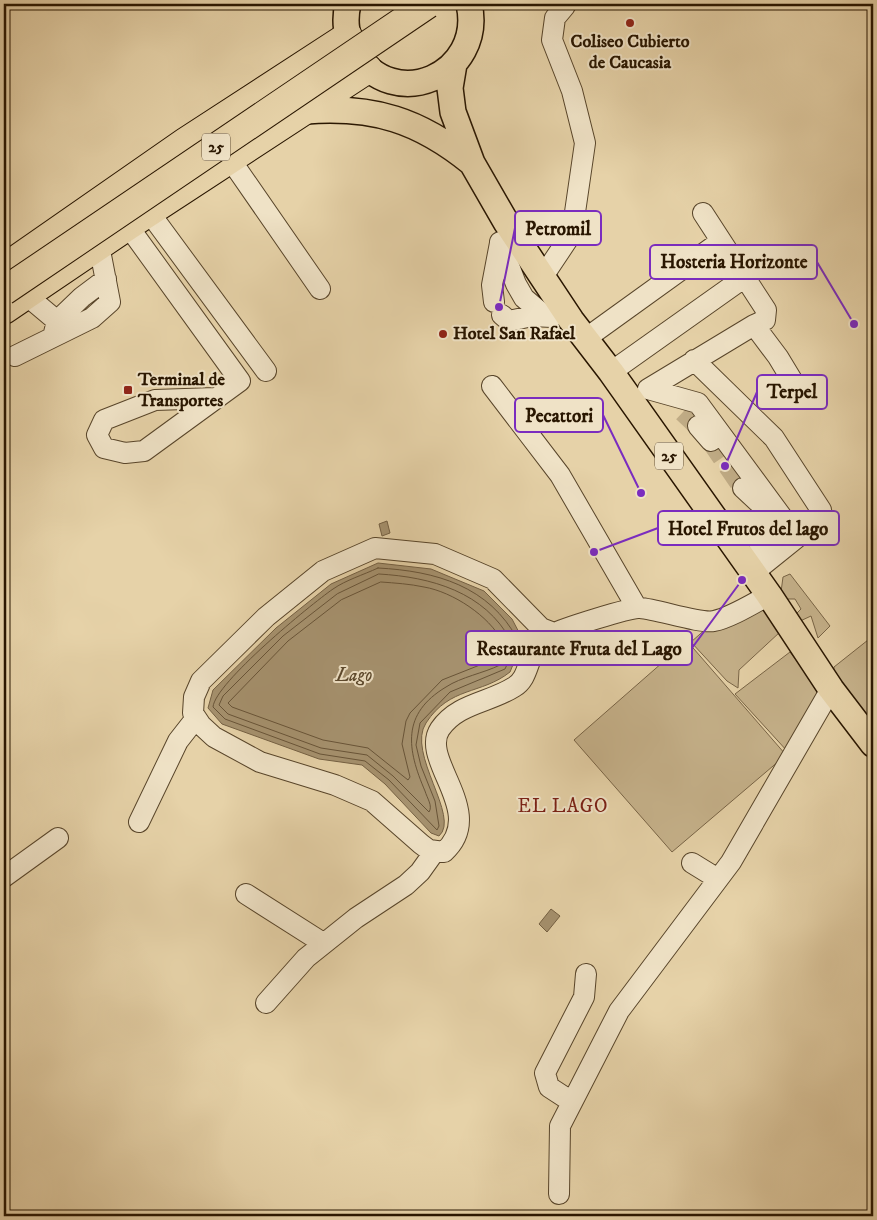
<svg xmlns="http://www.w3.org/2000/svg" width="877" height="1220" font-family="'IM FELL DW Pica',serif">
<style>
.green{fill:#c6b28b;stroke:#786446}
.water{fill:#a6926f;stroke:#746043}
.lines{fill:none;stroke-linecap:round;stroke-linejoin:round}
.shore{stroke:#685438;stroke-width:1}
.minor-tunnel{stroke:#c0ac86;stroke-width:20;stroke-dasharray:20 10;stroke-linecap:butt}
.minor-casing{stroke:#58452a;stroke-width:22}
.major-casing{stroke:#291600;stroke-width:28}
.highway-casing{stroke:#291600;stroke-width:30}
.minor{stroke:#efe2c6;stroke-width:20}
.major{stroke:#e6d2a8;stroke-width:25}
.highway{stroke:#e6d2a8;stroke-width:28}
.highway-bridge-casing{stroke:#291600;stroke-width:30;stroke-linecap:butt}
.highway-bridge{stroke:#e6d2a8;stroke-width:28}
.poi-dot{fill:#8f2418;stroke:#efe2c6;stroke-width:2}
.labels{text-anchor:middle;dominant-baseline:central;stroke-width:4;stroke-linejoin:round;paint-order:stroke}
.shield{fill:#efe2c6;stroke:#64533b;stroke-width:1}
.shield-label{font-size:16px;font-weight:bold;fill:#291600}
.poi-label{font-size:18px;font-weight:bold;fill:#291600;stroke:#efe2c6;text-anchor:start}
.water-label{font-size:19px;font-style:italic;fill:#5b482c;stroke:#efe2c6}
.neighbourhood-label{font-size:19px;letter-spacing:1px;fill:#7a1f14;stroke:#efe2c6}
.leader{fill:none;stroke:#7b2cbf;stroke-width:2}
.callout-dot{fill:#7b2cbf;stroke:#efe2c6;stroke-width:2}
.callout{fill:#efe2c6;stroke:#7b2cbf;stroke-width:2}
.callout-label{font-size:19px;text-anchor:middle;font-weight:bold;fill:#291600}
</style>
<rect width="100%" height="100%" fill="#e6d2a8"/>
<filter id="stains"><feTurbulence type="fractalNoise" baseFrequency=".004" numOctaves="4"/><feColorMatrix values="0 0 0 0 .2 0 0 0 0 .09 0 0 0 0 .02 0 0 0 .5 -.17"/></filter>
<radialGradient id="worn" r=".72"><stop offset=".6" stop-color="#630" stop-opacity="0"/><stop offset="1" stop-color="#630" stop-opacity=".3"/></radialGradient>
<path class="green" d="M 790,574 L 830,626 L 818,638 L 811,616 L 798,622 L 793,617 L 801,609 L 795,599 L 785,599 L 781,592 L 783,577 Z
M 738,604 L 768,610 L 780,632 L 739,670 L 738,688 L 727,681 L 691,642 L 733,605 Z
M 868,640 L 873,646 L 873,724 L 833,679 L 834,667 Z
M 687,641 L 786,755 L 672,852 L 574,740 Z
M 790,652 L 821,693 L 788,752 L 735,694 Z"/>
<path class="water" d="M 387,521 L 390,533 L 382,536 L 379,524 Z
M 378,563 L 431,569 L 484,591 L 512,619 L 523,640 L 510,672 C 481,695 450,686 426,723 C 406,753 461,817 439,836 L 431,833 L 385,784 L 362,765 L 319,759 L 222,724 L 208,708 L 213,690 L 276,628 L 331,584 Z
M 551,909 L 560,916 L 547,932 L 539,924 Z"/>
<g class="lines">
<path class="shore" d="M 378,568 C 436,571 489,586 518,640 L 505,669 L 450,692 L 420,723 L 416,745 L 421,766 L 435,801 L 439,826 L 437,830 L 389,780 L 365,761 L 320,754 L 225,719 L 213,707 C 215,683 310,605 333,589 C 346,580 363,575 378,568 Z
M 379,574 C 431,577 485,592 511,641 L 500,665 C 484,673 461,677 446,687 C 401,714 407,749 425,791 C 427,798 433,806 429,812 L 393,776 L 367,755 L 321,748 L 228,714 L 219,705 L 223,696 L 283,636 L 337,594 Z
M 381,582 C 395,583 410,584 424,587 C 453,592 489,616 502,641 L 495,659 L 442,680 L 410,713 L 406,721 L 402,744 L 410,777 L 408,780 L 368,748 L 323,740 L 232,707 L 228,703 L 288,641 L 341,600 Z"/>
<path class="minor-tunnel" d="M 683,412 L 698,426
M 711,441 L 743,488"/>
<defs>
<path id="minor" d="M 230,159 L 320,289
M 149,212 L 266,371
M 703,213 L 766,310 L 765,320 L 754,325
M 128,226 L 240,381 L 144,451 L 125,453 L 104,448 L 97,435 L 104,420 L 155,400 L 215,398
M 500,242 L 516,284 L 524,298 L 544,315
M 542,278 L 572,233 L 585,143 L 572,91 L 552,40 L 555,18 L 565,6
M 26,295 L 57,321
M 494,302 L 492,285 L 500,243
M 502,315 L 509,321 L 532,316 L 552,317
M 53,337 L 57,321 L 82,297 L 106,279
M 585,339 L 721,241
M 15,356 L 92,318 L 110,302 L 99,245
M 694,360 L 774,438 L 821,510 L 814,524 L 753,573 L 767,521
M 611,372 L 745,277
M 492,386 L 560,475 L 637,608
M 648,389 L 698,403 L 796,536
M 648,389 L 754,325 L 778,357 L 801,395
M 698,426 L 711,441
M 743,488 L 758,502
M 554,633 L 541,628 L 493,579 L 435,554 L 375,548 L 323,571 L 266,617 L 201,681 L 194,697 L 193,713 L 201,725 L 214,737 L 260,762 L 335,785 L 372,801 L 421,844 L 429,850 L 444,852 C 488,812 419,760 440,729 C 458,703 489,703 514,687 C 528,679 527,661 536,649 C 539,644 548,637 553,634 C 561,629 631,607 640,608 C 657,609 700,624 714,621 C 730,618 754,603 769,595
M 139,822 L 178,741 L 196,718
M 692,863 L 718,879
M 4,877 L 58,838
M 246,894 L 323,943
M 266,1003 L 306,958 L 356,918 L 406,885 L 420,872 L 435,851
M 572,1102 L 549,1087 L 545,1073 L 584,997 L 586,974
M 559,1194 L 560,1126 L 619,1011 L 731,862 L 831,689"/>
<path id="major" d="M 348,4 C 344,20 346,38 355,52 C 393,115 485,75 469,4
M 454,64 L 450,88 L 453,112 L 472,163 L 506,222 L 571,320 L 611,372 L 769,595 L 831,689 L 873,744
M 306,111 C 374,106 419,120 472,163"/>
<path id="highway" d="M 4,268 L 185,142 L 348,36
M 4,310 L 128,226 L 368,69"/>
</defs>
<use href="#minor" class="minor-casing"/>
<use href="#major" class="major-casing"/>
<use href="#highway" class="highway-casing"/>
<use href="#minor" class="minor"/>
<use href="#major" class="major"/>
<use href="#highway" class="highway"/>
<defs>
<path id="highway-bridge" d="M 4,291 L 428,4"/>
</defs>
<use href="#highway-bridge" class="highway-bridge-casing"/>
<use href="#highway-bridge" class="highway-bridge"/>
</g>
<g class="poi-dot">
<circle cx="630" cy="23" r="5"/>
<circle cx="443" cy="334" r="5"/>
<rect x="123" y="385" width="10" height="10" rx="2.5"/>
</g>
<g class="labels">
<g class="shield">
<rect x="202" y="133.5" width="28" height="27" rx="4"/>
<rect x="655" y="442.5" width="28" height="27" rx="4"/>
</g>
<g class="shield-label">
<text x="216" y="147">25</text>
<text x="669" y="456">25</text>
</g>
<g class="poi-label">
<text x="630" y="42" text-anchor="middle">Coliseo Cubierto<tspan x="630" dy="21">de Caucasia</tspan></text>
<text x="453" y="334">Hotel San Rafael</text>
<text x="138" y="380">Terminal de<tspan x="138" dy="21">Transportes</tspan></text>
</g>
<g class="water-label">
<text x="354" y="675">Lago</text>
</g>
<g class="neighbourhood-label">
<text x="563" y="806">EL LAGO</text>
</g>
</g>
<path class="leader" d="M499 307L515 228M854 324L817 262M725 466L757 392M641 493L603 415M594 552L658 528M742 580L692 648"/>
<g class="callout-dot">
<circle cx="499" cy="307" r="5"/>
<circle cx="854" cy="324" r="5"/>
<circle cx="725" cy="466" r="5"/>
<circle cx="641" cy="493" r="5"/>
<circle cx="594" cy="552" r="5"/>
<circle cx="742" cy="580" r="5"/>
</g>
<g class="callout">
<rect x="515" y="211" width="86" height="34" rx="5"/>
<rect x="650" y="245" width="167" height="34" rx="5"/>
<rect x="757" y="375" width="70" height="34" rx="5"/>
<rect x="515" y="398" width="88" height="34" rx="5"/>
<rect x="658" y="511" width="181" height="34" rx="5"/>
<rect x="466" y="631" width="226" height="34" rx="5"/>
</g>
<g class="callout-label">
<text x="558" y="235">Petromil</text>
<text x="734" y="268">Hosteria Horizonte</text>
<text x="792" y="398">Terpel</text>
<text x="559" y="422">Pecattori</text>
<text x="748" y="535">Hotel Frutos del lago</text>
<text x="579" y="655">Restaurante Fruta del Lago</text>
</g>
<rect width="877" height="1220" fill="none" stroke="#e6d2a8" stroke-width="20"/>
<rect x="5" y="5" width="867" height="1210" fill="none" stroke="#291600" stroke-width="2.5"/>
<rect x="10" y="10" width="857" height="1200" fill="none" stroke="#291600"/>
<rect width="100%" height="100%" filter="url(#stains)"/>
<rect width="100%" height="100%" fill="url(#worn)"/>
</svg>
